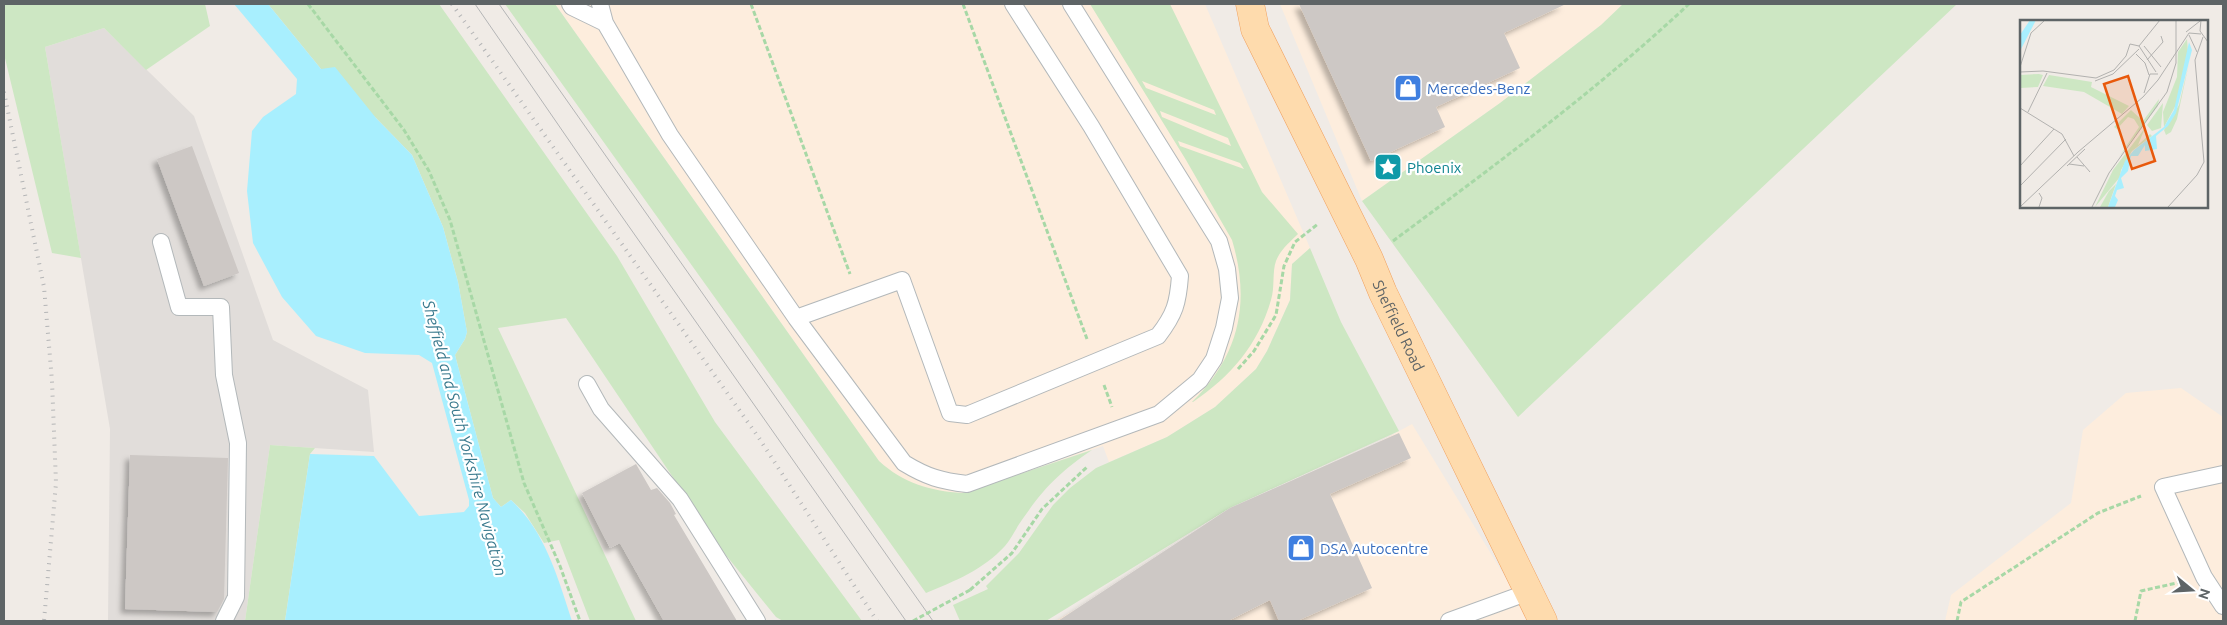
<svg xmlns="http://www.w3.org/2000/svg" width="2227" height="625" font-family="Ubuntu,sans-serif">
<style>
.commercial{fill:#fdeddd}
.industrial{fill:#e1ddda}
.green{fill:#cde7c3;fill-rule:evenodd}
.water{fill:#a8effe}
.building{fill:#cdc8c5;filter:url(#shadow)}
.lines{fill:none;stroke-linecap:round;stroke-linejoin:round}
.lane-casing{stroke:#b3b8ba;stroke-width:18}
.primary-casing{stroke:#f0a05f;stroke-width:29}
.path{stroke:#a7d8a6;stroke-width:3;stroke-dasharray:5 2.5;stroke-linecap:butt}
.lane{stroke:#fff;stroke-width:16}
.primary{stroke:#fedbad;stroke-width:28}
.tram{stroke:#b4b5b6;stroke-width:1}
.rail{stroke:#b4b5b6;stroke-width:4;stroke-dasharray:1 6;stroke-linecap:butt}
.path-bridge{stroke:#a7d8a6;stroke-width:3;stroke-dasharray:5 2.5;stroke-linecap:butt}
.labels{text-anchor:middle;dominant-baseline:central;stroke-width:4.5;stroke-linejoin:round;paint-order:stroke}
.shop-label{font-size:15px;fill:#366cbe;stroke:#fff;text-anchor:start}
.culture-label{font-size:15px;fill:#0d838f;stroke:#fff;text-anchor:start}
.street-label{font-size:15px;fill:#5e6466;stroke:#fff}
.water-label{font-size:16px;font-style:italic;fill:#38798d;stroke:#fff}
.inset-road{fill:none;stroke:#b2b1af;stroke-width:1}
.view{fill:#e8590c;fill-opacity:0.15;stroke:#e8590c;stroke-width:2.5}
.inset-edge{fill:none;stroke:#5e6466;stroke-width:2.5}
</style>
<defs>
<filter id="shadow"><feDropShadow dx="-4.5" dy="4.5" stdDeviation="2.5" flood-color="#0004"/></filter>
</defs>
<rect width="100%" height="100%" fill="#f0ebe6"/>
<path class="commercial" d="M 555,4 L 1205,4 L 1310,248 L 1292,264 L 1290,300 L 1267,351 L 1256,369 L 1215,407 L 1167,437 L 1109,462 L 1103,446 L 962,493 L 942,492 L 907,482 L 892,473 L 879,461 Z
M 1280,4 L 1623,4 L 1601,25 L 1500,103 L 1362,201 Z
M 2181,388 L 2223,417 L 2223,621 L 1945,621 L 1951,595 L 2071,503 L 2083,430 L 2126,393 Z
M 1412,424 L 1532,621 L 1055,621 Z"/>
<path class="industrial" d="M 104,28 L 194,116 L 273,340 L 368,390 L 374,452 L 270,445 L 245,621 L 108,621 L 110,429 L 45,47 Z"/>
<path class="green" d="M 4,4 L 205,4 L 210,26 L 146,70 L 104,28 L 45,47 L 81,258 L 52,253 L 4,54 Z
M 268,4 L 439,4 L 617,256 L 715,422 L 862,621 L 783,621 L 776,617 L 721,549 L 566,318 L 498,328 L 636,621 L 590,621 L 559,540 L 544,543 L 525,513 L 511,500 L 501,507 L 493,498 L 455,355 L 465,339 L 467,332 L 458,282 L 443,227 L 412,155 L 376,118 L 321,69 Z
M 505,4 L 555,4 L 879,461 C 903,483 930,491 962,493 L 1092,450 C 1061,471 1045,487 1024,517 C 1017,526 1012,538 1005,546 C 983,570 955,581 926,593 Z
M 1090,4 L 1170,4 L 1262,192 L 1298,234 C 1290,242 1280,250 1276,261 C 1272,272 1275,288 1271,300 C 1258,345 1231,376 1193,402 L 1192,402 C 1239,356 1251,303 1232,240 L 1186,160 ZM 1142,81 L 1214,110 L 1216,115 L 1146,88 ZM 1160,111 L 1228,138 L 1231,146 L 1162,117 ZM 1178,141 L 1240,163 L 1244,169 L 1180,146 Z
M 1623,4 L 1957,4 L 1518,417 L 1362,201 L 1500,103 L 1601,25 Z
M 1310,248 L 1341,322 L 1399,431 L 1230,508 L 1046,621 L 960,621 L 953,605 L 988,589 L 986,586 L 1019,553 L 1053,505 L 1070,488 L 1096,468 L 1167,437 L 1215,407 L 1256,369 L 1267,351 L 1290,300 L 1292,264 Z
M 270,445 L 315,448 L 310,454 L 285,621 L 245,621 Z"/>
<path class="water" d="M 234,4 L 268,4 L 321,69 L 335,67 L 376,118 L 412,155 L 443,227 L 458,282 L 467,332 L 465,339 L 455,355 L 493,498 L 501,507 L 511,500 C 545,531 558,578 572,621 L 285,621 L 310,454 L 374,456 L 419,516 L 464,512 L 469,506 L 469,500 L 432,363 L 419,355 L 365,353 L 316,336 L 282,297 L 253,243 L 247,191 L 252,131 L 263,117 L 296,94 L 297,79 Z"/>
<path class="building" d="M 1299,4 L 1566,4 L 1504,33 L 1520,68 L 1436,107 L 1445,127 L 1371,161 Z
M 192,146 L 239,273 L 204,286 L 157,159 Z
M 1399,433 L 1411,458 L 1330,494 L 1372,588 L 1297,621 L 1279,621 L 1270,600 L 1228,621 L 1058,621 L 1230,508 Z
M 130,455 L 228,458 L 224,599 L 217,612 L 125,609 Z
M 636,464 L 651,490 L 657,488 L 670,503 L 676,514 L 674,515 L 737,621 L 664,621 L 620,543 L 610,548 L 582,493 Z"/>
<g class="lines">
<defs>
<path id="lane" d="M 570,4 L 572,7 L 605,23
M 600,4 L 605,23 L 670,135 L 796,318 L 904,463 C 927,477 941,481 967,484 L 1159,414 L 1200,380 L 1214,359 L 1224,328 L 1230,298 L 1227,269 L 1219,241 L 1071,4
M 161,242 L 179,307 L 221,307 L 224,375 L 238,443 L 236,597 L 224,621
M 796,318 L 902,280 L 950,413 L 967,415 L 1158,336 C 1175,314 1178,303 1180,276 L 1091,126 L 1013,4
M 587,384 L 601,409 L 680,499 L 757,621
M 2223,474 L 2163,487 L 2204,577 L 2223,606
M 1449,621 L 1529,592"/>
<g id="primary">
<path id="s1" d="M 1250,4 L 1255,29 L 1369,259 L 1383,293 L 1543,621"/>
</g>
</defs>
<use href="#lane" class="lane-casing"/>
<use href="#primary" class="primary-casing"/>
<path class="path" d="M 308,4 L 404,130 L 429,171 L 450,220 L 524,483 L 560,566 L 580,621
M 751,4 L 850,274
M 963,4 L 1087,339
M 1393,241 C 1494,166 1597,90 1689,4
M 1238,369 L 1254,351 L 1276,315 L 1284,266 L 1295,242 L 1318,224
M 1104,385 L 1112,407
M 970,590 L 1012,553 L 1042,509 L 1087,467
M 1957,621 L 1961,602 L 2098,513 L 2141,496
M 2135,621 L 2141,591 L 2181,582"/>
<use href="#lane" class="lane"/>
<use href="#primary" class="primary"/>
<path class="tram" d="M 475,4 L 597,181 L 906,621
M 499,4 L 933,621"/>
<path class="rail" d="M 452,4 L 759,438 L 877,621
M 4,92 L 44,287 L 52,381 L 56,483 L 44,621"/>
<path class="path-bridge" d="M 913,621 L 970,590"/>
</g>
<defs>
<symbol id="shop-square" viewBox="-11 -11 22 22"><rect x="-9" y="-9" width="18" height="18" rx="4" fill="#3f7fe0" stroke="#fff"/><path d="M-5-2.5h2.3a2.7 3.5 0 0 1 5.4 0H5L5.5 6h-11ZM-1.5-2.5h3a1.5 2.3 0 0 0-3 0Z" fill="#fff"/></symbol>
<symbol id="sight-square" viewBox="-11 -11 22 22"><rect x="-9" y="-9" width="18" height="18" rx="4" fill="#0f9aa8" stroke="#fff"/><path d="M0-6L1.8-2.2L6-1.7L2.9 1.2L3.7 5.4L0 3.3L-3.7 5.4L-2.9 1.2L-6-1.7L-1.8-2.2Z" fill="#fff"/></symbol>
</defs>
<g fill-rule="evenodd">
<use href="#shop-square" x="1392" y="72" width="32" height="32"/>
<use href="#sight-square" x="1372" y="151" width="32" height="32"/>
<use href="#shop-square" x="1285" y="532" width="32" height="32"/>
</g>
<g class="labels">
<g class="shop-label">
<text x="1427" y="88">Mercedes-Benz</text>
<text x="1320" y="548">DSA Autocentre</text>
</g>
<g class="culture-label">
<text x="1407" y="167">Phoenix</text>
</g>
<g class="street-label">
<text stroke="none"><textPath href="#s1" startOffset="355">Sheffield Road</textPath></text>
</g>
<g class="water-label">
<text transform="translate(465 438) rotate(75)">Sheffield and South Yorkshire Navigation</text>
</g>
</g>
<g transform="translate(2020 20)">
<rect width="188" height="188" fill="#f0ebe6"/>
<path d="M 167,19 L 168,32 L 157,83 L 144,107 L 143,92 L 157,57 L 158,32 ZM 169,43 L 157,99 L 151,112 L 146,115 L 144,110 L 159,85 ZM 19,54 L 23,55 L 18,67 L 0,68 L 0,55 ZM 29,55 L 72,62 L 71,67 L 109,86 L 102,94 L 64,72 L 23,66 ZM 139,79 L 138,86 L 99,137 L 119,107 L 114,99 L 108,97 L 97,109 L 94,107 L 111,90 L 123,101 ZM 143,83 L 141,108 L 132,111 L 127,105 ZM 125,108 L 118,125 L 130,114 L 132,116 L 112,131 L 101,150 L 100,157 L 75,187 L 93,150 ZM 96,164 L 88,187 L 80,187 L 89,171 Z" fill="#cde7c3"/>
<path d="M 10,0 L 16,0 L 0,31 L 0,15 ZM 169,22 L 172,30 L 156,93 L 148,106 L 136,116 L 137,129 L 125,131 L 125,125 L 118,136 L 111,136 L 108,151 L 101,158 L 104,168 L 97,170 L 95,176 L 98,180 L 95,187 L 88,187 L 105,141 L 114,130 L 144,107 L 154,90 Z" fill="#a8effe"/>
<path class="inset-road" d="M 181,0 L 180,11 L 188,22M 166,12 L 180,1M 169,15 L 177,32M 124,26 L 141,47M 116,34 L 125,43 L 129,55M 127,40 L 143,22 L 141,16M 0,47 L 11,13 L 24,1M 0,52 L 23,51 L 76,58 L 94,50 L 106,36 L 110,24 L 119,26M 136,52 L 119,26 L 140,0M 75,61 L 93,54 L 119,29M 124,73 L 130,54 L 138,54M 0,88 L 42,114 L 54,136M 8,92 L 27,53M 0,102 L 0,119M 57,137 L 70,152M 49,144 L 64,146M 0,146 L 34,109M 47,146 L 65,129M 0,166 L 46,119M 19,173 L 22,178 L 19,187M 0,187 L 58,132 L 123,77 L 138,60 L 169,13 L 181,14M 72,187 L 89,153 L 147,72 L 156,43 L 156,0M 148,187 L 177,155 L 184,142 L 175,40 L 183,17"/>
<path class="view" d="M 108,56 L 135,141 L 112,149 L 84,64 Z"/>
<rect width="188" height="188" class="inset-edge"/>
</g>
<rect width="2227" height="625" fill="none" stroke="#5e6466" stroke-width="10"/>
<g transform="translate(2192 590) rotate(108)" stroke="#ffffff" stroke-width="4" paint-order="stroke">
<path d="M0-4L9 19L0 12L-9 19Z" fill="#5e6466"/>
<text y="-8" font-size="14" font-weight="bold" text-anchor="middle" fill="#5e6466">N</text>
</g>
</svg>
